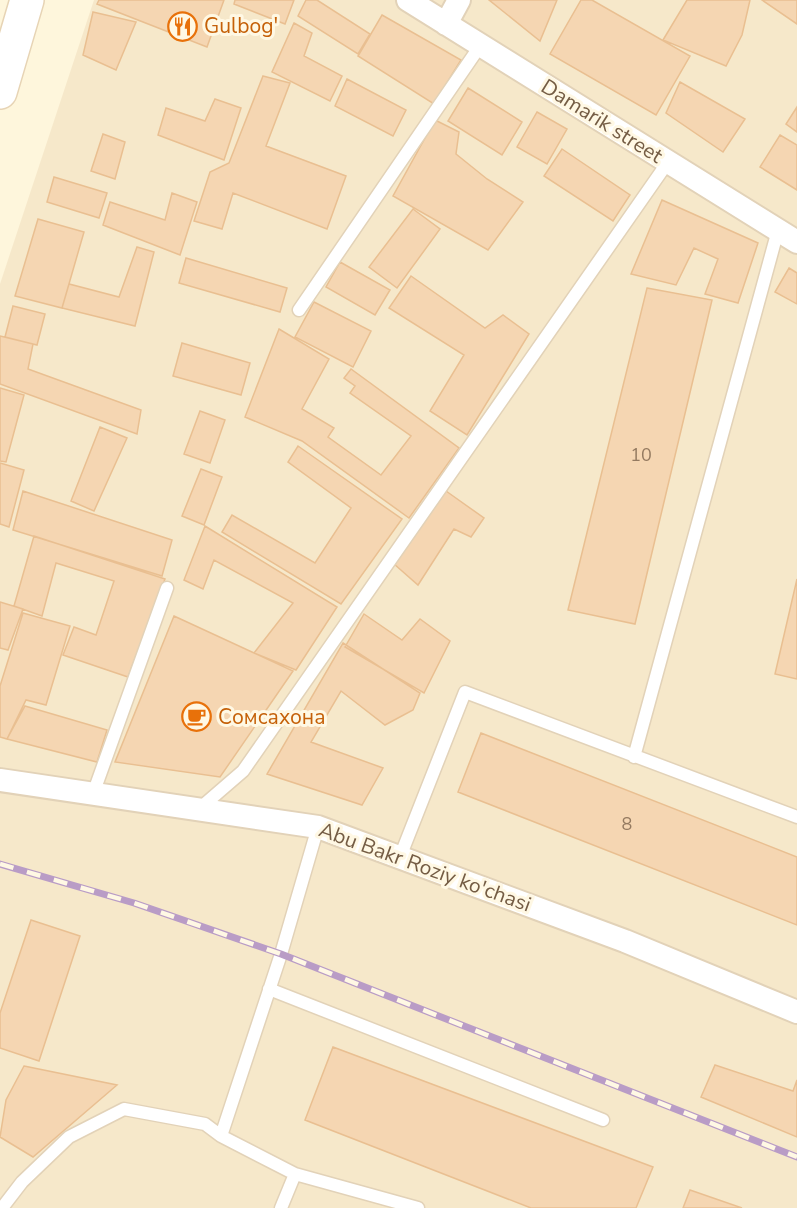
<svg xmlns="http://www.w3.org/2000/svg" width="797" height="1208" font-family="'Nunito Sans',sans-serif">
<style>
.residential{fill:#f6e8ca}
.building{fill:#f5d6b2;stroke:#e9bf91;stroke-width:1.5}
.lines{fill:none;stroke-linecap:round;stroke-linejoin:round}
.lane-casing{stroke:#e2d2b8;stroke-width:15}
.street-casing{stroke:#e2d2b8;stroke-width:26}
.secondary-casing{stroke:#e7d4b5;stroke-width:36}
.lane{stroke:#fff;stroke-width:12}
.street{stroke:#fff;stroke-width:22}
.secondary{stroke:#fff;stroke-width:33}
.rail-casing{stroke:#b99cc6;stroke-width:7}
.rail{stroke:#fff8e4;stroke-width:4.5;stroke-dasharray:14;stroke-linecap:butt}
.labels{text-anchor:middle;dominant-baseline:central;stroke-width:6;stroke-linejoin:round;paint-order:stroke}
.number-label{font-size:18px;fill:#947a60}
.food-label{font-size:21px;fill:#c56008;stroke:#fff8e4;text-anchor:start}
.street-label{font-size:21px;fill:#745c44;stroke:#fff8e4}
</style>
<rect width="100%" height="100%" fill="#fef6dc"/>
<path class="residential" d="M 94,0 L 797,0 L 797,1208 L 0,1208 L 0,284 Z"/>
<path class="building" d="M 99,0 L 224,0 L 207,47 L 97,4 Z
M 235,0 L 294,0 L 285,24 L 234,4 Z
M 306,0 L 317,0 L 370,34 L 358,54 L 298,16 Z
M 489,0 L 557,0 L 540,41 Z
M 581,0 L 592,0 L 690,56 L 656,115 L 550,54 Z
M 687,0 L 750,0 L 742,35 L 726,66 L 663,40 Z
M 762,0 L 797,0 L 797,24 Z
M 93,12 L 136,22 L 116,70 L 83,55 Z
M 382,15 L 461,60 L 434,104 L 358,56 Z
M 294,23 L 312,33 L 304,56 L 342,76 L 330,101 L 272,72 Z
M 263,76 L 290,83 L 266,146 L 346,176 L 327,229 L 233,193 L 222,229 L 194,221 L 210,172 L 229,163 Z
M 347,79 L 406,110 L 393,136 L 335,106 Z
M 680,82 L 745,119 L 723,152 L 666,113 Z
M 468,88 L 522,122 L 502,155 L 448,121 Z
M 215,99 L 241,108 L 224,160 L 158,135 L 166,108 L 205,121 Z
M 797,107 L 797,132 L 786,124 Z
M 537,112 L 567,129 L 547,164 L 517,147 Z
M 435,120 L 459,132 L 456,154 L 487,179 L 523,202 L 488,250 L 393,196 Z
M 103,134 L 125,142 L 115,179 L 91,171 Z
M 780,135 L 797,145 L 797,190 L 760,167 Z
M 562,149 L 630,195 L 613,221 L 544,176 Z
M 54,177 L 107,193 L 99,218 L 47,202 Z
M 172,193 L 197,202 L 180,255 L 103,225 L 110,202 L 165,220 Z
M 662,200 L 758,243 L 738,303 L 705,294 L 718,259 L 694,248 L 676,285 L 631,274 Z
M 413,209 L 440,229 L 397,288 L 369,267 Z
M 38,219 L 84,232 L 62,308 L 15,296 Z
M 137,247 L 154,252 L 135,326 L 62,308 L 69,284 L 119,297 Z
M 186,258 L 287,288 L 280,312 L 179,283 Z
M 340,262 L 390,290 L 375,315 L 326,287 Z
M 789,268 L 797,273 L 797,304 L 775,292 Z
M 411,276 L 485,328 L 503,315 L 529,334 L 467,435 L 430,411 L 464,355 L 389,308 Z
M 647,288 L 712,300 L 635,624 L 568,610 Z
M 314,302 L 371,331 L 353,367 L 295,337 Z
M 13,306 L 45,314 L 37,345 L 5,337 Z
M 279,329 L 329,359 L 302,409 L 334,428 L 328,437 L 381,475 L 411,436 L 350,393 L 355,386 L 344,378 L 351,369 L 459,448 L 409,518 L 302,441 L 245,417 Z
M 0,336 L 33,344 L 28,369 L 141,410 L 137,434 L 0,384 Z
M 182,343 L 250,363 L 241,395 L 173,376 Z
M 0,388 L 24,395 L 6,462 L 0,461 Z
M 200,411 L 225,420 L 210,463 L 184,454 Z
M 100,427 L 127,438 L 94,511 L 71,501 Z
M 298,446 L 402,519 L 341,604 L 222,532 L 232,515 L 315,563 L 351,508 L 288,462 Z
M 0,463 L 24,470 L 9,527 L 0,524 Z
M 201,469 L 222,477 L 204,525 L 182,516 Z
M 23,491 L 172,540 L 162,576 L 13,530 Z
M 446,491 L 484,518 L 471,537 L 454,529 L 418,585 L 394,564 Z
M 205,526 L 337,607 L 296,670 L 254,653 L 293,603 L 214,560 L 203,589 L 184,580 Z
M 34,536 L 165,579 L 128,677 L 63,655 L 74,627 L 96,635 L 114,581 L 56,563 L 42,616 L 14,606 Z
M 797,579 L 797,679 L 775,674 Z
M 0,602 L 23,609 L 8,650 L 0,648 Z
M 23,613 L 70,626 L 46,705 L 26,700 L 7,739 L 0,737 L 0,686 Z
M 364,614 L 402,640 L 420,619 L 450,641 L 424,693 L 345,647 Z
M 174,616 L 293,671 L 220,777 L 115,762 Z
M 343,643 L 420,693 L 413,710 L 385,725 L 341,691 L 311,742 L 383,768 L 362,805 L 267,774 Z
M 25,706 L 107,730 L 97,762 L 7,739 Z
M 481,733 L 797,857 L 797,925 L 458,792 Z
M 31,920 L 80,936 L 39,1061 L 0,1048 L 0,1013 Z
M 333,1047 L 653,1167 L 636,1208 L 531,1208 L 305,1120 Z
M 715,1065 L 793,1091 L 797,1080 L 797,1137 L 701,1097 Z
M 24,1066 L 117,1085 L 33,1157 L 0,1137 L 6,1100 Z
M 690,1190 L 742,1208 L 683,1208 Z"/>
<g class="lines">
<defs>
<path id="lane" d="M 299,310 L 480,46
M 634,757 L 778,230
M 93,794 L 167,588
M 199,809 L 243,771 L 668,162
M 400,857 L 465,692 L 797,817
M 269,989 L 603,1120
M 221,1136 L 281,954 L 318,827
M 2,1208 L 22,1182 L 69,1137 L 124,1109 L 205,1124 L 221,1136 L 295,1174 L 418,1208
M 281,1208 L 295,1174"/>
<path id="street" d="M 408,0 L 797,242
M 446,24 L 459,0
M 0,780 L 318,827 L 625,941 L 797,1012"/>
<path id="secondary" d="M 0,92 L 27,0"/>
</defs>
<use href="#lane" class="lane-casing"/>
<use href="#street" class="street-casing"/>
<use href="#secondary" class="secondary-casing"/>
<use href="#lane" class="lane"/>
<use href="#street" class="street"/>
<use href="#secondary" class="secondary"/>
<defs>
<path id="rail" d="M 0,864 L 134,903 L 281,954 L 797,1157"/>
</defs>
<use href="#rail" class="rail-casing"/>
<use href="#rail" class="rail"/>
</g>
<defs>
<symbol id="restaurant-ring" viewBox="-11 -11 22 22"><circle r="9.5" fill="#fff8e4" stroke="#e8710a" stroke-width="1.5"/><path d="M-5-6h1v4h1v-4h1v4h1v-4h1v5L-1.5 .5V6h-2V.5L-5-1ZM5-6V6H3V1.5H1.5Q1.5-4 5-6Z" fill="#e8710a"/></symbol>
<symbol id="cafe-ring" viewBox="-11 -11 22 22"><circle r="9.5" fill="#fff8e4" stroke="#e8710a" stroke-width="1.5"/><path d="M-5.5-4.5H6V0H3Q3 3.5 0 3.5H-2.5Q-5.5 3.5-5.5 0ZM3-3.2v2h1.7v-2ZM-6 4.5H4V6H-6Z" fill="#e8710a"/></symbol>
</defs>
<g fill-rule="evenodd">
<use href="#restaurant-ring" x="166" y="10" width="33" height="33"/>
<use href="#cafe-ring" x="180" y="700" width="33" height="33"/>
</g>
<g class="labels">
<g class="number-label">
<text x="641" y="455">10</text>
<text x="627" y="824">8</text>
</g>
<g class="food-label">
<text x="204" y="26">Gulbog'</text>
<text x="218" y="717">Сомсахона</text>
</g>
<g class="street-label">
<text transform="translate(602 121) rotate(32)">Damarik street</text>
<text transform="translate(425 867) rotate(20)">Abu Bakr Roziy ko'chasi</text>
</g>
</g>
</svg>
